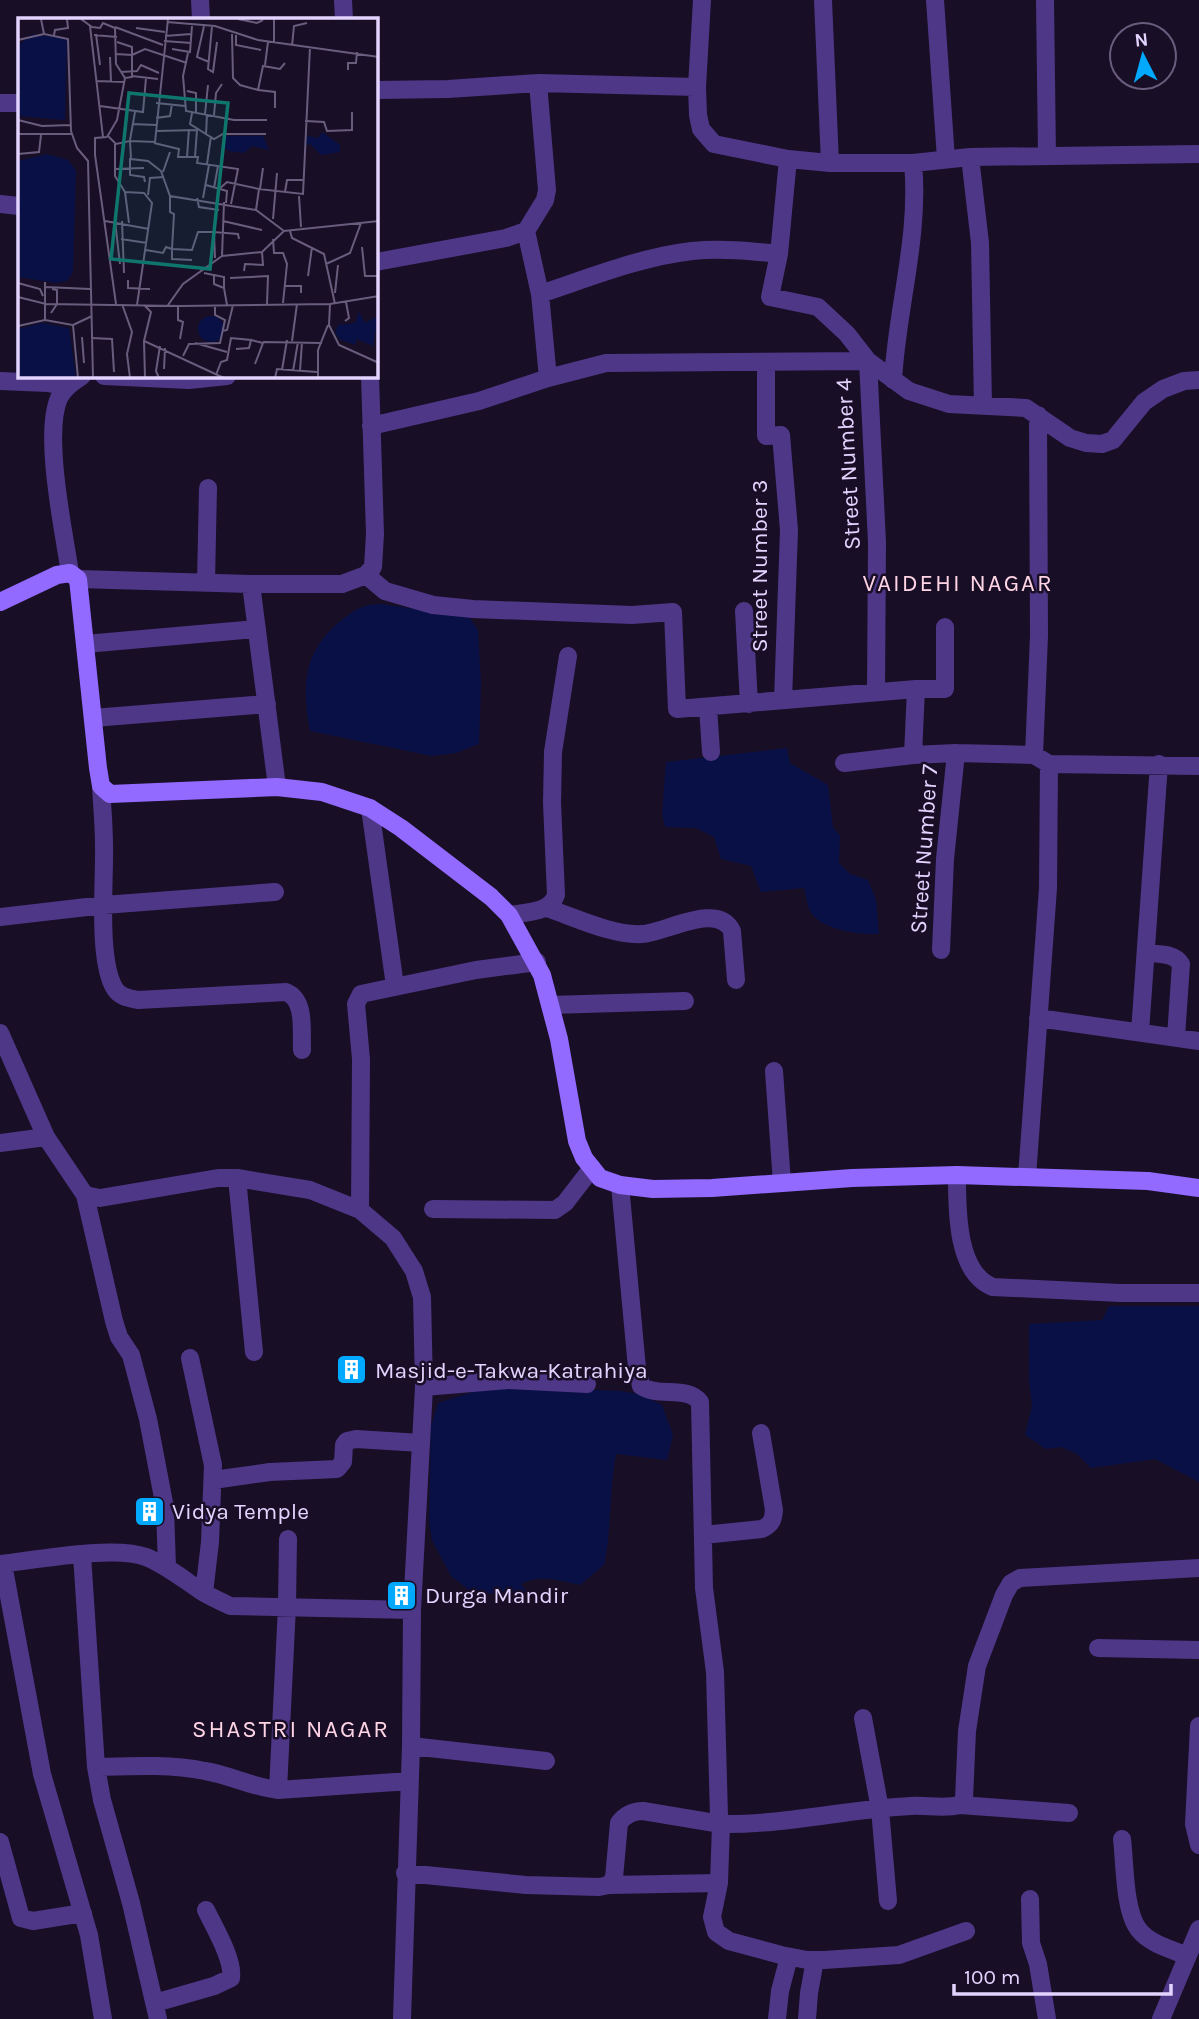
<svg xmlns="http://www.w3.org/2000/svg" width="1199" height="2019" font-family="Karla,sans-serif">
<style>
.water{fill:#081045}
.lines{fill:none;stroke-linecap:round;stroke-linejoin:round}
.minor{stroke:#4e3787;stroke-width:18}
.secondary{stroke:#926aff;stroke-width:18}
.labels{text-anchor:middle;dominant-baseline:central;stroke-width:5;stroke-linejoin:round;paint-order:stroke}
.street-label{font-size:23px;fill:#e3d3ff;stroke:#180e26}
.poi-label{font-size:23px;fill:#e3d3ff;stroke:#180e26;text-anchor:start}
.neighbourhood-label{font-size:24px;letter-spacing:2px;fill:#ffd5e6;stroke:#180e26}
.inset-road{fill:none;stroke:#695d7d;stroke-width:2}
.view{fill:#0f766e;fill-opacity:0.15;stroke:#0f766e;stroke-width:3.5}
.inset-edge{fill:none;stroke:#e3d3ff;stroke-width:3.5}
</style>
<rect width="100%" height="100%" fill="#180e26"/>
<path class="water" d="M 382,604 L 469,617 L 478,630 L 481,685 L 479,744 L 456,753 L 432,756 L 310,731 C 301,685 304,649 343,619 C 359,607 362,605 382,604 Z
M 787,748 L 790,763 L 828,785 L 833,827 L 840,836 L 839,863 L 850,874 L 868,880 L 876,900 L 879,934 C 859,935 821,930 810,911 C 807,905 806,895 804,888 L 761,892 L 751,866 L 721,859 L 714,837 L 696,828 L 665,827 L 662,815 L 666,762 Z
M 1109,1306 L 1199,1306 L 1199,1482 L 1155,1459 L 1091,1468 L 1077,1454 L 1061,1447 L 1046,1449 L 1025,1435 L 1032,1406 L 1029,1380 L 1029,1324 L 1102,1320 Z
M 504,1386 L 620,1391 L 640,1394 L 662,1405 L 673,1435 L 667,1460 L 616,1454 C 609,1491 612,1528 604,1565 L 580,1585 C 561,1581 539,1574 521,1584 L 528,1594 L 473,1593 L 451,1576 L 432,1540 L 429,1522 L 431,1426 L 438,1403 L 479,1390 Z"/>
<g class="lines">
<path class="minor" d="M 200,0 L 201,19
M 343,0 L 344,19
M 702,0 L 697,87 L 698,115 L 701,129 L 714,144 L 788,159 L 830,163 L 913,163 L 970,157 L 1199,154
M 823,0 L 830,163
M 935,0 L 946,159
M 1045,0 L 1047,156
M 376,90 L 448,89 L 538,83 L 697,87
M 0,103 L 19,103
M 970,157 L 980,243 L 983,406
M 788,159 L 779,254 L 770,297 L 818,307 L 847,334 L 868,361 L 909,391 L 949,404 L 1026,408 L 1070,438 L 1086,443 L 1102,444 L 1113,440 L 1144,402 L 1163,389 L 1184,381 L 1199,380
M 0,204 L 19,206
M 526,231 L 540,294 L 548,378
M 376,262 L 506,238 L 526,231 L 545,200 L 547,190 L 538,83
M 540,294 C 589,278 640,257 692,251 C 721,248 750,251 779,254
M 766,363 L 766,436 L 781,435 L 789,530 L 783,700
M 104,376 L 189,380 L 227,376
M 893,380 C 897,308 920,236 913,163
M 0,381 L 48,383 L 67,386
M 371,426 L 479,401 L 548,378 L 606,363 L 868,361 L 877,542 L 876,691
M 70,573 C 64,532 43,435 59,398 C 64,388 73,382 82,376
M 366,575 L 385,591 L 433,605 L 473,609 L 632,615 L 673,612 L 677,709 L 916,689 L 913,755 L 956,753 L 1034,755 L 1049,764 L 1199,766
M 78,579 L 251,584 L 342,584 L 366,575 L 373,567 L 375,534 L 370,376
M 206,582 L 208,488
M 251,584 L 277,787
M 744,611 L 749,704
M 85,644 L 257,629
M 916,689 L 945,689 L 945,627
M 708,707 L 711,752
M 93,718 L 267,704
M 1034,755 L 1039,636 L 1038,415
M 844,763 L 913,755
M 101,786 C 102,806 104,825 104,845 C 105,880 97,961 115,989 C 120,997 129,998 138,1000 L 286,992 C 306,1000 301,1030 302,1050
M 370,808 L 395,986
M 547,908 C 574,917 613,936 642,934 C 665,933 718,901 732,931 L 736,980
M 509,915 C 526,912 550,913 556,895 L 552,803 L 553,752 L 568,656
M 0,917 L 104,905 L 275,892
M 941,950 L 945,859 L 956,753
M 1146,953 C 1158,954 1174,953 1181,964 L 1176,1037
M 550,1005 L 685,1001
M 1038,1018 L 1199,1041
M 1140,1032 L 1159,764
M 0,1033 L 46,1137 L 85,1195 L 100,1198 L 218,1178 L 237,1178 L 310,1190 L 360,1210 L 393,1238 L 414,1271 L 422,1297 L 424,1387 L 412,1610 L 411,1746 L 402,2019
M 774,1071 L 782,1183
M 0,1143 L 46,1137
M 957,1175 C 957,1208 956,1273 993,1287 L 1120,1293 L 1199,1293
M 1027,1177 L 1048,888 L 1049,764
M 237,1178 L 254,1352
M 620,1185 L 637,1368 L 641,1386 C 658,1398 687,1385 700,1402 L 704,1588 L 715,1672 L 719,1816 L 721,1824 C 785,1825 848,1809 911,1806 C 927,1805 944,1809 960,1805 L 964,1799 L 967,1731 L 977,1666 L 1004,1595 L 1011,1583 L 1020,1578 L 1199,1568
M 85,1195 L 114,1321 L 119,1337 L 131,1355 L 148,1419 L 165,1508 L 167,1567
M 433,1209 L 555,1210 L 565,1203 L 592,1168
M 360,1210 L 361,1059 L 356,1004 L 361,994 L 476,970 L 537,962
M 190,1358 L 213,1465 L 210,1542 L 204,1593
M 424,1387 L 508,1380 L 587,1384
M 213,1480 L 270,1472 L 337,1469 L 343,1462 L 344,1445 L 347,1441 L 356,1439 L 421,1443
M 703,1535 L 762,1529 C 772,1524 773,1520 774,1510 L 761,1433
M 82,1555 L 96,1767 L 102,1800 L 131,1903 L 158,2019
M 0,1564 C 35,1560 115,1545 146,1557 C 166,1565 183,1579 201,1591 C 210,1597 221,1601 230,1606 L 412,1610
M 3,1564 L 42,1774 L 89,1935 L 103,2019
M 1098,1648 L 1199,1650
M 863,1718 L 880,1809 L 888,1901
M 1199,1726 L 1194,1824 L 1199,1845
M 411,1746 L 546,1761
M 96,1767 C 132,1766 169,1764 205,1771 C 230,1775 252,1787 278,1790 L 410,1781
M 278,1790 L 287,1606 L 288,1539
M 960,1805 L 1069,1813
M 1122,1839 C 1125,1863 1124,1912 1139,1930 C 1150,1944 1171,1949 1187,1956
M 0,1842 L 21,1918 L 33,1921 L 83,1913
M 405,1873 L 526,1885 L 599,1887 L 609,1885 L 614,1878 L 619,1823 C 625,1815 633,1811 643,1811 L 721,1824 L 719,1883 L 712,1917 L 716,1932 L 729,1941 L 781,1955 L 807,1960 L 824,1960 L 899,1955 L 966,1931
M 609,1885 L 719,1883
M 1030,1899 L 1031,1943 L 1038,1964 L 1047,2019
M 155,2003 L 214,1986 L 231,1978 C 234,1960 214,1927 206,1910
M 777,2019 L 780,1991 L 789,1957
M 807,2019 L 809,1993 L 815,1960
M 1161,2019 L 1199,1929"/>
<path class="secondary" d="M 0,602 L 57,575 L 70,573 L 78,579 L 98,768 L 101,786 L 110,794 L 277,787 L 322,792 L 370,808 L 401,828 L 491,897 L 509,915 L 542,975 L 559,1039 L 577,1141 L 584,1158 L 600,1178 L 620,1185 L 653,1189 L 712,1188 L 852,1178 L 957,1175 L 1148,1181 L 1199,1188"/>
</g>
<defs>
<symbol id="building-square" viewBox="-11 -11 22 22"><rect x="-9" y="-9" width="18" height="18" rx="4" fill="#00a8fe" stroke="#180e26"/><path d="M-4-6H4V6H1V3H-1V6H-4ZM-2.5-4.3h1.7v1.8h-1.7ZM.8-4.3h1.7v1.8H.8ZM-2.5-1h1.7V.8h-1.7ZM.8-1h1.7V.8H.8Z" fill="#fff"/></symbol>
</defs>
<g fill-rule="evenodd">
<use href="#building-square" x="334" y="1352" width="35" height="35"/>
<use href="#building-square" x="132" y="1494" width="35" height="35"/>
<use href="#building-square" x="384" y="1578" width="35" height="35"/>
</g>
<g class="labels">
<g class="street-label">
<text transform="translate(848 464) rotate(-93)">Street Number 4</text>
<text transform="translate(759 566) rotate(-90)">Street Number 3</text>
<text transform="translate(924 849) rotate(-86)">Street Number 7</text>
</g>
<g class="poi-label">
<text x="375" y="1370">Masjid-e-Takwa-Katrahiya</text>
<text x="172" y="1511">Vidya Temple</text>
<text x="425" y="1595">Durga Mandir</text>
</g>
<g class="neighbourhood-label">
<text x="958" y="583">VAIDEHI NAGAR</text>
<text x="291" y="1729">SHASTRI NAGAR</text>
</g>
</g>
<g transform="translate(18 18)">
<rect width="360" height="360" fill="#180e26"/>
<path d="M 14,16 L 49,21 L 47,102 L 0,98 L 0,28 ZM 304,114 L 322,127 L 322,134 L 303,137 L 292,126 L 286,127 L 289,118 L 300,120 ZM 207,118 L 245,118 L 251,132 L 234,128 L 226,135 L 211,133 L 206,129 ZM 29,136 L 50,142 L 58,153 L 55,254 L 49,263 L 38,265 L 0,259 L 0,143 ZM 341,294 L 347,305 L 360,298 L 355,328 L 339,321 L 337,327 L 321,321 L 317,314 L 320,307 L 337,305 ZM180 311a13 13 0 1 1 26 0a13 13 0 1 1-26 0ZM 24,305 L 51,310 L 58,360 L 0,360 L 0,311 Z" fill="#081045"/>
<path class="inset-road" d="M 23,1 L 26,16 L 50,21 L 53,113 L 59,130 L 70,143 L 75,360M 63,1 L 74,9 L 82,10 L 85,5 L 97,10 L 98,46 L 107,60 L 99,102 L 89,119M 220,1 L 239,5 L 245,2M 149,4 L 197,8 L 240,22 L 361,39M 72,8 L 85,119M 186,8 L 179,39 L 191,44M 194,8 L 190,51 L 195,54 L 199,24M 97,9 L 145,27M 118,10 L 147,14M 78,16 L 82,47M 214,16 L 215,60 L 222,67 L 240,72 L 245,48 L 262,51 L 267,45M 36,17 L 37,12 L 50,10 L 49,1M 76,17 L 99,19M 218,17 L 218,27 L 243,32M 147,18 L 173,16M 0,22 L 26,16M 146,23 L 173,25M 256,24 L 256,1M 274,28 L 276,8 L 289,5M 154,31 L 172,34 L 174,8M 170,35 L 165,58 L 168,93 L 216,102 L 249,102M 98,36 L 114,37 L 114,29 L 99,24M 92,39 L 93,64M 247,47 L 250,24M 330,52 L 330,45 L 338,45 L 339,34M 103,54 L 119,53 L 123,47 L 141,55M 114,58 L 140,61M 107,60 L 114,59 L 114,37 L 127,31 L 169,45M 79,63 L 107,64M 240,72 L 257,74 L 257,90M 169,73 L 178,75 L 178,95M 138,85 L 167,88M 82,88 L 125,94 L 128,60M 174,95 L 172,106 L 196,121 L 205,116 L 248,116M 187,96 L 190,67M 196,97 L 198,75 L 204,66M 138,100 L 152,98 L 154,86M 0,102 L 24,108 L 53,107M 287,103 L 306,104 L 309,113 L 334,112 L 334,94M 114,106 L 138,107M 138,113 L 179,112 L 177,139M 0,116 L 54,116M 188,117 L 189,96M 90,118 L 98,126 L 112,123 L 113,141 L 130,143 L 143,153 L 152,178 L 238,192 L 266,213 L 361,203M 89,119 L 77,120 L 77,137 L 98,286M 112,122 L 117,94M 112,123 L 137,124 L 150,1M 136,125 L 161,131 L 160,139 L 180,139 L 179,145 L 220,151 L 213,186M 97,126 L 97,158 L 107,174 L 126,175 L 134,185 L 119,287M 0,136 L 21,134 L 23,117M 169,139 L 171,111M 112,140 L 112,157 L 126,159 L 127,164M 189,146 L 193,118M 96,151 L 126,150M 145,154 L 152,134M 188,167 L 209,173 L 208,185M 196,170 L 200,148M 201,171 L 209,164 L 241,171M 242,171 L 245,150M 107,174 L 111,205M 267,174 L 269,162 L 285,162M 130,177 L 132,160 L 146,159M 152,178 L 152,194 L 156,196 L 154,231 L 174,232 L 180,214 L 196,214M 281,178 L 283,209M 179,180 L 181,189 L 201,192M 185,180 L 191,147M 238,192 L 241,171 L 285,176 L 292,29M 255,201 L 259,155M 87,203 L 131,211M 97,203 L 102,246M 104,203 L 106,255M 205,203 L 244,212M 272,213 L 274,220 L 306,236 L 317,286M 103,221 L 129,225M 255,221 L 256,235 L 265,235 L 269,246 L 265,285M 344,229 L 347,258 L 361,258M 128,232 L 145,235 L 148,229 L 154,231 L 154,241 L 174,242M 204,238 L 244,234 L 266,213M 197,240 L 196,214 L 220,216 L 221,221M 308,246 L 332,235 L 343,205M 226,253 L 227,246 L 245,247 L 244,234M 186,255 L 196,257 L 196,266 L 206,270 L 209,287M 196,257 L 206,259 L 206,270M 290,258 L 294,229M 212,260 L 250,258 L 249,286M 110,262 L 110,270 L 132,271M 0,265 L 22,271 L 25,278M 267,268 L 283,268 L 283,275M 27,269 L 72,271M 317,275 L 320,247M 0,279 L 28,286 L 162,288 L 312,286 L 361,278M 104,286 L 114,314 L 109,336 L 112,360M 312,286 L 311,307 L 321,327 L 361,345M 126,287 L 133,294 L 126,323 L 206,360M 150,287 L 165,266 L 204,238 L 206,184M 160,287 L 160,302 L 165,304 L 162,321M 33,295 L 39,286 L 39,272 L 34,271M 27,302 L 55,307 L 60,360M 327,303 L 331,300 L 328,284M 55,307 L 74,298M 0,308 L 27,302 L 27,264M 204,313 L 209,312 L 215,287M 64,319 L 66,345M 73,320 L 94,321 L 96,354M 233,322 L 245,325 L 237,346M 126,323 L 127,360M 274,323 L 279,286M 245,324 L 304,325M 177,325 L 209,334M 165,338 L 171,326 L 202,325 L 207,302 L 197,297 L 197,287M 146,351 L 147,330M 264,352 L 269,322M 275,353 L 280,324M 282,353 L 284,324M 198,357 L 203,344 L 209,342 L 213,320 L 233,322 L 231,330 L 218,331M 141,360 L 138,353 L 142,328M 257,360 L 259,351 L 299,354M 300,360 L 300,332 L 310,307"/>
<path class="view" d="M 111,75 L 210,85 L 192,251 L 93,241 Z"/>
<rect width="360" height="360" class="inset-edge"/>
</g>
<g transform="translate(1143 56) rotate(354)"><circle r="33" fill="#180e26" stroke="#695d7d" stroke-width="2"/>
<path d="M0-5L12 26L0 18L-12 26Z" fill="#00a8fe"/>
<text y="-10" font-size="19" font-weight="bold" text-anchor="middle" fill="#e3d3ff">N</text>
</g>
<path d="M954 1984v10h217v-10" fill="none" stroke="#e3d3ff" stroke-width="3.5"/>
<text x="964" y="1984" font-size="21" fill="#e3d3ff" stroke="#180e26" stroke-width="5" paint-order="stroke">100 m</text>
</svg>
